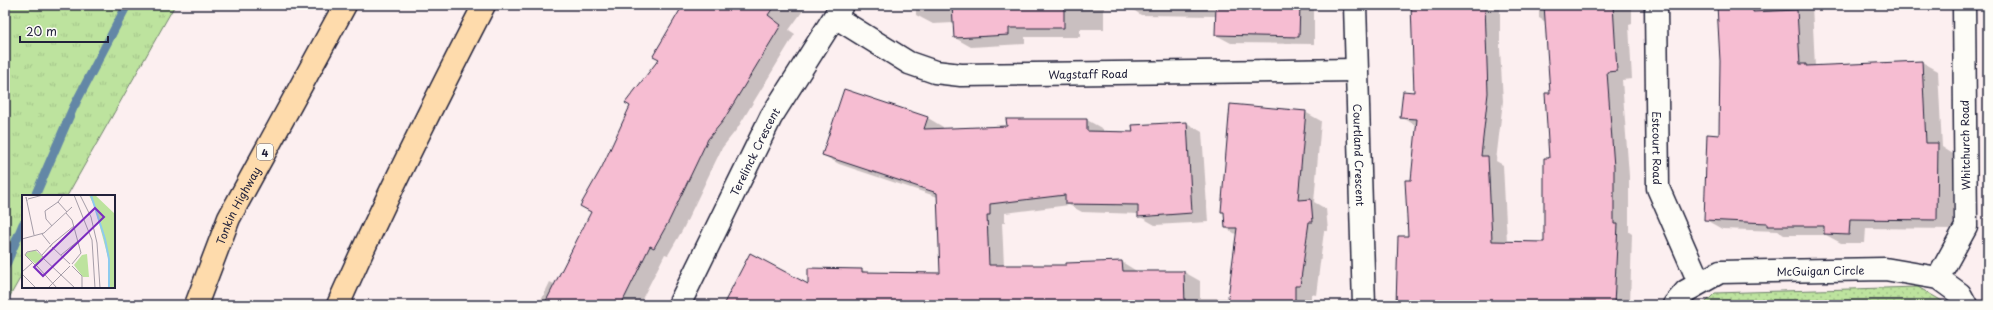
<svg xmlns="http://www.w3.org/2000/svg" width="1993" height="310" font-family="'Playpen Sans',sans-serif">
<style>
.grass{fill:url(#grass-tufts);stroke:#70826c}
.park{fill:url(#park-dots);stroke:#70826c}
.shadow{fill:#0003}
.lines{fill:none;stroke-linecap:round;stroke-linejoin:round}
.stream{stroke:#6387a6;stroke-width:9}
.building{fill:#f6bdd2;stroke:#22223b}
.street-casing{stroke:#22223b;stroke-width:25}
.highway-casing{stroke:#22223b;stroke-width:25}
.street{stroke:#fdfcf7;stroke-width:22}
.highway{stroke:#fedbac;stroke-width:22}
.labels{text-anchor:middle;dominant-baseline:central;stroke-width:4;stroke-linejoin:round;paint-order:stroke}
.shield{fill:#fdfcf7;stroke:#646373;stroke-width:1}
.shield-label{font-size:10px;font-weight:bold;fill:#22223b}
.street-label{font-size:11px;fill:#22223b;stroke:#fdfcf7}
.inset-river{fill:none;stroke:#8ecbee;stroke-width:2}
.inset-road{fill:none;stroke:#a59da8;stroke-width:1}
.view{fill:#7b2cbf;fill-opacity:0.15;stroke:#7b2cbf;stroke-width:2}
.inset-edge{fill:none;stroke:#22223b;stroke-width:2}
</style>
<defs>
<pattern id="grass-tufts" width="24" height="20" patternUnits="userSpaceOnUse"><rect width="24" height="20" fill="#bde39e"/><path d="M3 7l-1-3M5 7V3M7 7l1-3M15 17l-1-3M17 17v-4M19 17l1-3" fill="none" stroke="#a2c289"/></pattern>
<pattern id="park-dots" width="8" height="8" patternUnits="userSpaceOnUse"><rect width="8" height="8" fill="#bde39e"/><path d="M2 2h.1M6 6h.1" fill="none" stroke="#a2c289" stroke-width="1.8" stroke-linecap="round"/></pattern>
</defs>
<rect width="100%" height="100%" fill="#fceff0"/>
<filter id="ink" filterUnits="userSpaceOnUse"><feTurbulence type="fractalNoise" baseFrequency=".025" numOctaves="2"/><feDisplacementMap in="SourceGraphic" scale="8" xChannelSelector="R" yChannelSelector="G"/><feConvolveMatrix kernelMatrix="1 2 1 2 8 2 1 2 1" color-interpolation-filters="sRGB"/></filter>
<g filter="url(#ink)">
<path class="grass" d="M 5,5 L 175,5 L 67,196 L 23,196 L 23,273 L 5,305 Z"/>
<path class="park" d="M 1918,287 L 1949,305 L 1703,305 L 1715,293 Z"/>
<path class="shadow" d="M 684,5 L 807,5 L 789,30 L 795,34 L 737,129 L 722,148 L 683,229 L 668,255 L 665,254 L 639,305 L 539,305 L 550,282 L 556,285 L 592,212 L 603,167 L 661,59 Z
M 916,5 L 1104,5 L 1104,29 L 1080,29 L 1080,37 L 1025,37 L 1025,44 L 971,47 L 955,38 L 954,23 L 933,24 L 916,15 Z
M 1126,5 L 1314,5 L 1314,44 L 1231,43 L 1216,35 L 1217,16 L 1141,15 Z
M 1412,5 L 1500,5 L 1500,49 L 1503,101 L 1496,161 L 1503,165 L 1507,242 L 1545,243 L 1550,159 L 1551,94 L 1546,22 L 1539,18 L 1539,5 L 1632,5 L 1632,24 L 1629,25 L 1632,79 L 1622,80 L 1629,176 L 1629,232 L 1632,234 L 1630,305 L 1397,305 L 1409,237 L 1417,126 L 1401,117 L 1416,93 Z
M 1718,5 L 1812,5 L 1815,67 L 1922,62 L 1938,71 L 1942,147 L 1953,154 L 1953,229 L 1866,228 L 1865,243 L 1841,243 L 1826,235 L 1784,235 L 1778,231 L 1722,229 L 1706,220 L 1720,136 L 1721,61 Z
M 844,90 L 928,118 L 943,127 L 942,130 L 1009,127 L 1008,120 L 1087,120 L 1103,129 L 1103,132 L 1134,133 L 1187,123 L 1202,132 L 1208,222 L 1155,225 L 1139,216 L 1139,214 L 1082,212 L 1069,205 L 1005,213 L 1005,223 L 1002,223 L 1004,266 L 1068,266 L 1067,264 L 1122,262 L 1138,272 L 1184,272 L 1200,281 L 1200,298 L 1229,298 L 1237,235 L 1226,228 L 1225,213 L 1222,211 L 1305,112 L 1321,121 L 1314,202 L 1326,209 L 1328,231 L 1324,231 L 1316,295 L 1311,294 L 1311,305 L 724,305 L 809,285 L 809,269 L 862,270 L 868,273 L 941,274 L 938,197 L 839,164 L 823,155 Z"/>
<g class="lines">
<path class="stream" d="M 35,196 L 73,108 L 127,5
M 5,267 L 23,224"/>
</g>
<path class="building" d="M 683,5 L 775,5 L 768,15 L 781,25 L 723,121 L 708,139 L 669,221 L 654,248 L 650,246 L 621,305 L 544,305 L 591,212 L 580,206 L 602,167 L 630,106 L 625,103 L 659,59 L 653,56 Z
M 952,5 L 1064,5 L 1064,28 L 1009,28 L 1009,35 L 954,38 Z
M 1216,5 L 1300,5 L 1299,37 L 1215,35 Z
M 1411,5 L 1485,5 L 1488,93 L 1481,156 L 1488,156 L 1492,241 L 1544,242 L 1544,158 L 1549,158 L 1545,93 L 1550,93 L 1544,5 L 1613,5 L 1617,71 L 1607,72 L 1614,167 L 1614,224 L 1618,224 L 1614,305 L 1396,305 L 1398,236 L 1408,236 L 1405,180 L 1411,180 L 1417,119 L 1400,118 L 1403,91 L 1414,92 Z
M 1717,5 L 1753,5 L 1753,12 L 1797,10 L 1800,64 L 1806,64 L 1806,66 L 1922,61 L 1926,143 L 1938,143 L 1937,220 L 1850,219 L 1849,235 L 1824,234 L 1824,226 L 1767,226 L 1767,223 L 1704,220 L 1707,134 L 1719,135 L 1720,61 Z
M 844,89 L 928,117 L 924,129 L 1007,126 L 1006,119 L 1087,119 L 1087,131 L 1133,132 L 1132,125 L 1187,122 L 1192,213 L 1138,217 L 1138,205 L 1065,204 L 1065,195 L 990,204 L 990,215 L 987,215 L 989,265 L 1066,265 L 1066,263 L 1122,261 L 1123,271 L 1184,271 L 1185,305 L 723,305 L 750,253 L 808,284 L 808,268 L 862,269 L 862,272 L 940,273 L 937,193 L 822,155 Z
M 1230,104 L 1306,111 L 1298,200 L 1311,199 L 1313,222 L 1309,222 L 1300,286 L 1295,286 L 1295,305 L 1227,305 L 1237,228 L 1225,228 L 1224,212 L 1221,212 Z"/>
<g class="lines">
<defs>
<g id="street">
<path id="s1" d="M 1355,5 L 1364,305"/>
<path id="s2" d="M 1656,5 L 1658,188 L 1699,282"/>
<path id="s3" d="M 835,17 L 909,63 L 935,72 L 961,75 L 1356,70"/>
<path d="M 1938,278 L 1966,227 L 1964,5"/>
<path id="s4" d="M 679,305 L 771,117 L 842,5"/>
<path id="s5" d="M 1674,305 L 1686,291 L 1720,272 L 1885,269 L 1938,278 L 1960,294 L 1966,305"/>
</g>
<g id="highway">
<path id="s6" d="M 196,305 L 229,218 L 345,5"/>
<path d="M 338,305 C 383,203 433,104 484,5"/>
</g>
</defs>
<use href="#street" class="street-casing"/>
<use href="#highway" class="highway-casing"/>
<use href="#street" class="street"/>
<use href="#highway" class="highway"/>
</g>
</g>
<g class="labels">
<rect class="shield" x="257" y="144" width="16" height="16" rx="3"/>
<g class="shield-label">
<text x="265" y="152">4</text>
</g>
<g class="street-label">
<text stroke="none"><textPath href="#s3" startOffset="268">Wagstaff Road</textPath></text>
<text transform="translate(1965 145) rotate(-91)">Whitchurch Road</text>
<text stroke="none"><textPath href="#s2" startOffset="143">Estcourt Road</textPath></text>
<text stroke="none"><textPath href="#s4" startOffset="171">Terelinck Crescent</textPath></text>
<text stroke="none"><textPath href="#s1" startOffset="150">Courtland Crescent</textPath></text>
<text stroke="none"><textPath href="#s6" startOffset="108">Tonkin Highway</textPath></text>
<text stroke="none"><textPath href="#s5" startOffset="158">McGuigan Circle</textPath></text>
</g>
</g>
<g transform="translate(22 195)">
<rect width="93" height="93" fill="#fceff0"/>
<path d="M 67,0 L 73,0 L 93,19 L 93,93 L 86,93 L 87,66 L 73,13 Z" fill="#bde39e"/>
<path d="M 13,55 L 21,62 L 15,70 L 4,61 L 4,58 ZM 65,59 L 67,82 L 61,82 L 52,70 L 60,60 Z" fill="#bde39e"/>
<path class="inset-river" d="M 69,0 L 83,44 L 87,64 L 87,93"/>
<path class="inset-road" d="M 41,0 L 36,7 L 45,17M 52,0 L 70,45 L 73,93M 58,0 L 69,22 L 75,48 L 78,93M 6,4 L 21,0M 5,6 L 4,2 L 12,40M 44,18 L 50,25 L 59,58 L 50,69M 30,31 L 24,24 L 23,16 L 36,7M 20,39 L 28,49M 0,44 L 22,38 L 50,12M 30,49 L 52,31M 30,52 L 48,69M 15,55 L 22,63 L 14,71 L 3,60 L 5,57 ZM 20,60 L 30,49 L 28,52M 39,60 L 56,46M 22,64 L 53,93M 15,71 L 35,93M 50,71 L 60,81 L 60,93M 0,77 L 10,68M 0,79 L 14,93M 26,93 L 48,71"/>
<path class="view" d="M 73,13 L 82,22 L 21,81 L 12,72 Z"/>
<rect width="93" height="93" class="inset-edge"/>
</g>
<rect width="1993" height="310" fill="none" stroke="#fdfcf7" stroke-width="20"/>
<rect x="10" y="10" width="1973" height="290" fill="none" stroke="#22223b" stroke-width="1.5" filter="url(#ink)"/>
<path d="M20 36v6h88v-6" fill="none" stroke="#22223b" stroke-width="2"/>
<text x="26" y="36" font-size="12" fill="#22223b" stroke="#fdfcf7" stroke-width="3" paint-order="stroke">20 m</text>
</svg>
